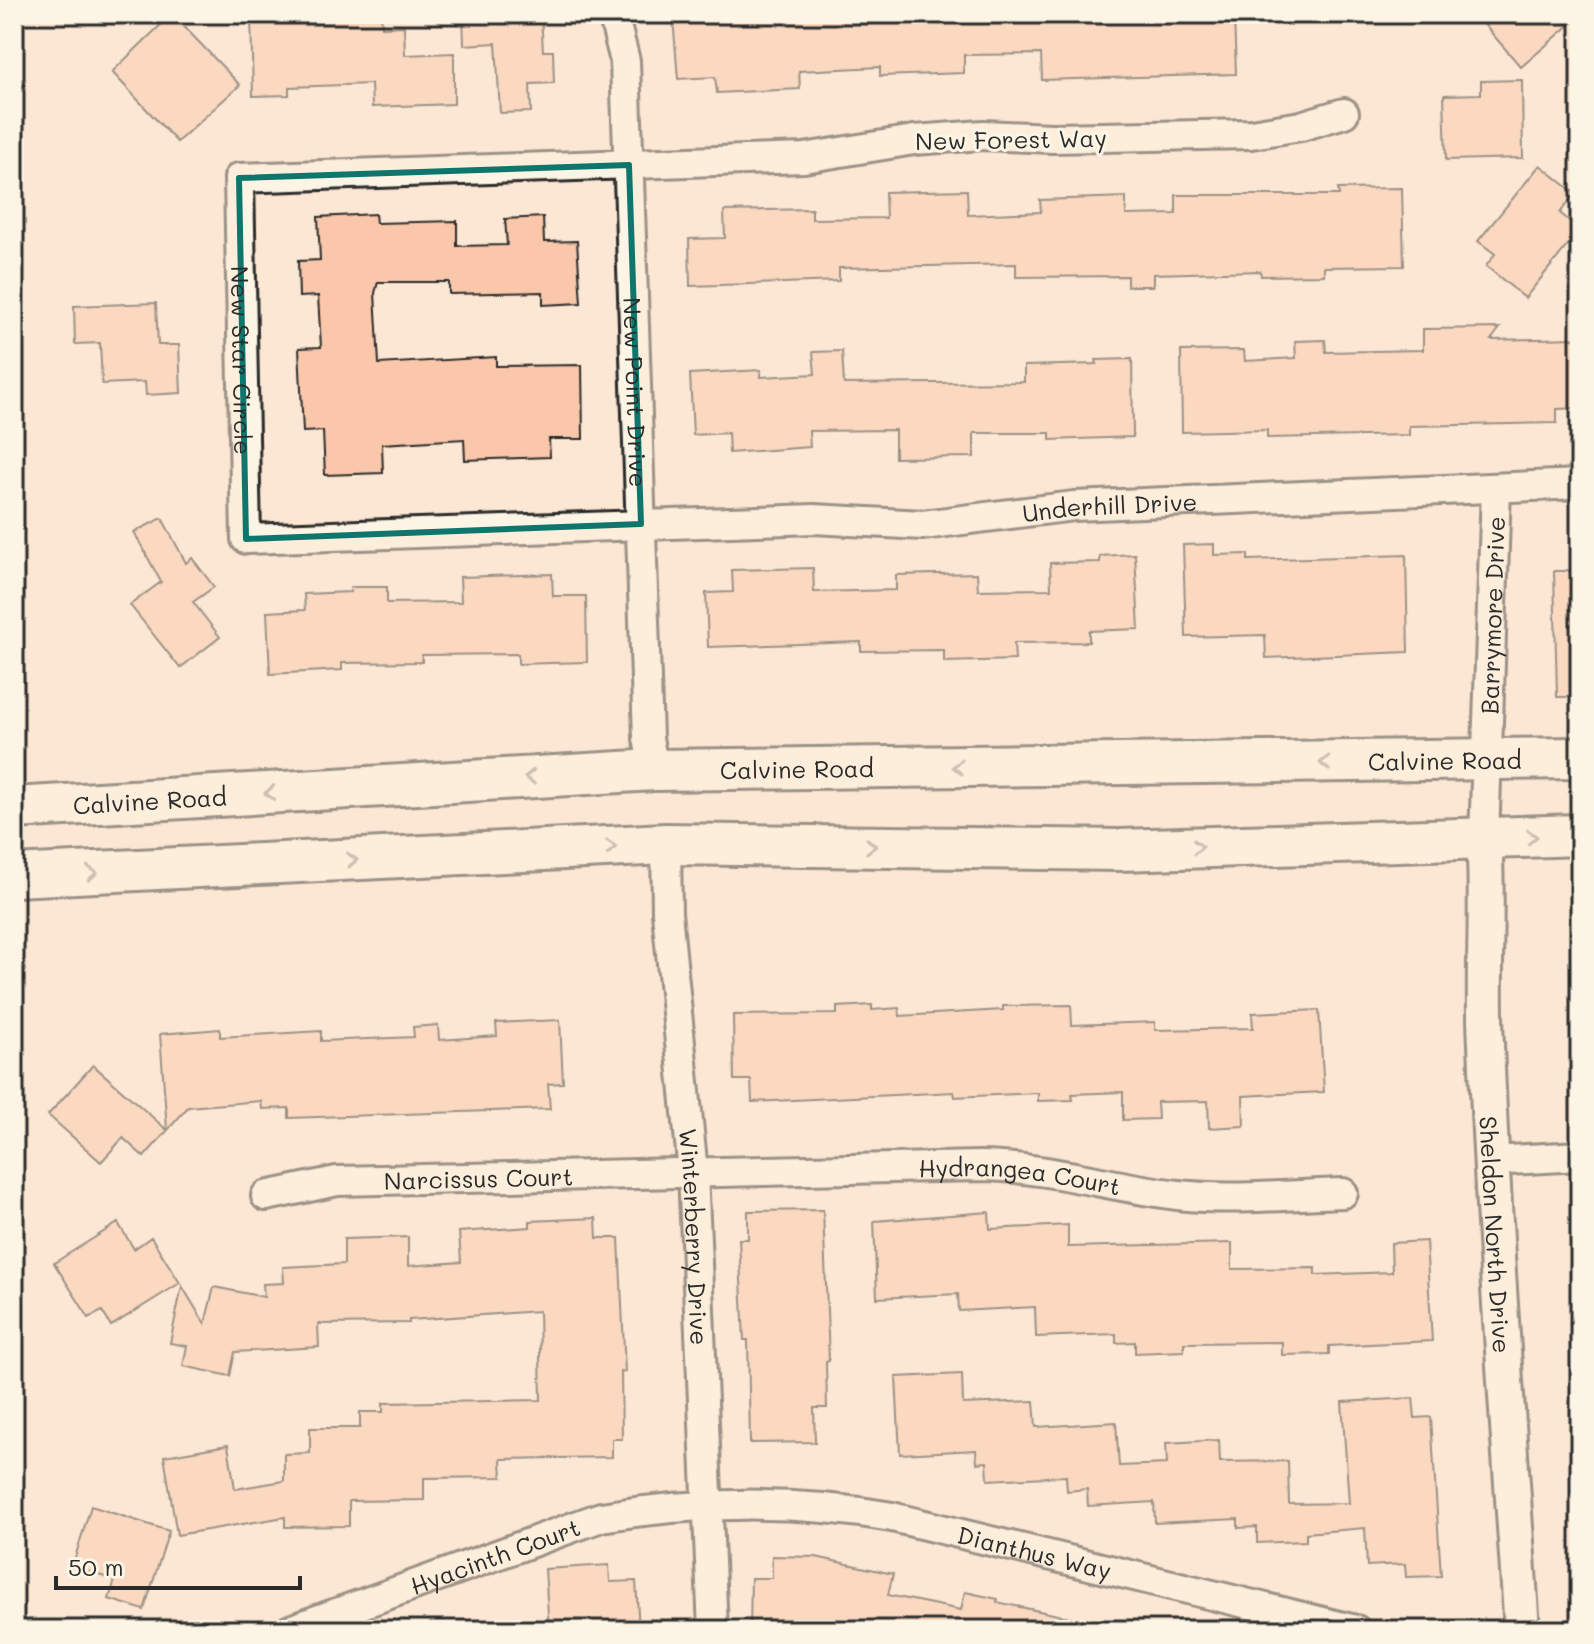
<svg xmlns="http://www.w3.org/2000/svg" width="1594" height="1644" font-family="Mali,sans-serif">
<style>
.building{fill:#fac7aa;stroke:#2b2b2b;stroke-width:2}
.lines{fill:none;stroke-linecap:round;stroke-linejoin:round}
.minor-casing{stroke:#2b2b2b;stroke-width:34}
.tertiary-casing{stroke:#2b2b2b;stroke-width:40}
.secondary-casing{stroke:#2b2b2b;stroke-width:46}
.minor{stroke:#fcf5e5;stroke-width:28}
.tertiary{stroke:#fcf5e5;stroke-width:34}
.secondary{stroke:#fcf5e5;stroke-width:40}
.oneway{stroke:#949088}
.marked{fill:none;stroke:#0f766e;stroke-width:6;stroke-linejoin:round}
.labels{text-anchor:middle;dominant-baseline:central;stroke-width:6;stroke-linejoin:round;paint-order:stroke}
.street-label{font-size:24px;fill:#2b2b2b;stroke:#fcf5e5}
</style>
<rect width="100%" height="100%" fill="#fbe7d3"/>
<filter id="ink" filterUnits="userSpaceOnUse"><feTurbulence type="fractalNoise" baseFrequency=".0125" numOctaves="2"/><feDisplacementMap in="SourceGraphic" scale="16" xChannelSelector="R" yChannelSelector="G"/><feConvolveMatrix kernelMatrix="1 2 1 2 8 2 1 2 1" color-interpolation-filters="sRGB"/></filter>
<g filter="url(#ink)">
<path class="building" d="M 172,14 L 240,85 L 177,142 L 112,72 Z
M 292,14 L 381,14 L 382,27 L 404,26 L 405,55 L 454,53 L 454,104 L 372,107 L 371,84 L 289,87 L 289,95 L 253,96 L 251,17 Z
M 463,14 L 541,14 L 543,51 L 553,51 L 554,83 L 530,84 L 531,112 L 500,113 L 496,43 L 464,45 Z
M 729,14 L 1234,14 L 1236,74 L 1042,80 L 1041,54 L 964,55 L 964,73 L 880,76 L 880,67 L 799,71 L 800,89 L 717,93 L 715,77 L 678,79 L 673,18 Z
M 1475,14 L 1580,14 L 1580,16 L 1521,67 Z
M 1522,80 L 1523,158 L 1446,160 L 1444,95 L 1481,94 L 1481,81 Z
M 1540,165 L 1575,193 L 1560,213 L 1580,230 L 1525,298 L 1486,266 L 1495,254 L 1478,241 Z
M 1402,188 L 1404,266 L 1324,267 L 1324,275 L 1261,276 L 1260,271 L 1153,274 L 1153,286 L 1127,286 L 1127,276 L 1016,277 L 1016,264 L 839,268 L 839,281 L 690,286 L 689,239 L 725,238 L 724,211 L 812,209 L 812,219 L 886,218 L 885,192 L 967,190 L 968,215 L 1041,212 L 1040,200 L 1126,197 L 1126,215 L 1176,214 L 1176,195 L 1339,195 L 1338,189 Z
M 375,214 L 376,223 L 457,221 L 457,246 L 507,245 L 505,219 L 543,217 L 544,242 L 577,241 L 581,303 L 543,305 L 543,292 L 449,294 L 449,282 L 378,282 L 375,293 L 379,364 L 496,357 L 496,366 L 582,365 L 583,439 L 549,439 L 550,457 L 465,460 L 464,439 L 382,444 L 383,473 L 325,475 L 323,431 L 303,432 L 299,348 L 321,347 L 318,296 L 299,297 L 298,261 L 320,260 L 318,217 Z
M 156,303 L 158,345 L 179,345 L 181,393 L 146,395 L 145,382 L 102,384 L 100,343 L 75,344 L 74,306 Z
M 1500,328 L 1491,340 L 1578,338 L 1580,408 L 1557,409 L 1557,423 L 1409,426 L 1409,435 L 1267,438 L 1267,430 L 1182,432 L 1181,351 L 1244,350 L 1245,361 L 1296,358 L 1295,341 L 1325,340 L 1326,352 L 1423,350 L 1423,329 Z
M 842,351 L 844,384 L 1024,382 L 1024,366 L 1097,364 L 1096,360 L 1132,359 L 1133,437 L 1050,440 L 1050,433 L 974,433 L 974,457 L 895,458 L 895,430 L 809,431 L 810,447 L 729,453 L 728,433 L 693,435 L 690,374 L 761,370 L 761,377 L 815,374 L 813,352 Z
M 162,518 L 186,563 L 192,558 L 214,587 L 193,602 L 220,637 L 180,668 L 130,605 L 161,582 L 134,532 Z
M 1214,544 L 1214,555 L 1248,554 L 1248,560 L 1406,555 L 1408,652 L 1266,658 L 1265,635 L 1186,637 L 1183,545 Z
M 1135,554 L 1139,629 L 1089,631 L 1089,642 L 1014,643 L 1015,660 L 944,662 L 944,650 L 861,651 L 861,642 L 708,647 L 706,593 L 733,592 L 732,570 L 813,568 L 814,592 L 896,590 L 896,575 L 977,573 L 978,590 L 1051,589 L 1050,563 L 1100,562 L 1100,556 Z
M 1554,571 L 1580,571 L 1580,697 L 1557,697 Z
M 552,574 L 553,596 L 586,596 L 587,662 L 518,664 L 518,654 L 422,655 L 422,662 L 342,663 L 342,670 L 270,674 L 267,612 L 305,610 L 304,594 L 351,592 L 350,587 L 387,587 L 387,603 L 461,602 L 460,577 Z
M 872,1005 L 872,1010 L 899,1008 L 900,1016 L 1003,1010 L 1003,1006 L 1071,1005 L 1072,1025 L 1155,1022 L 1155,1030 L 1253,1028 L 1252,1013 L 1319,1010 L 1324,1092 L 1243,1096 L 1244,1126 L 1209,1128 L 1208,1101 L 1157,1102 L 1158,1119 L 1123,1120 L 1123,1092 L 1072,1094 L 1073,1100 L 1038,1101 L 1038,1093 L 955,1097 L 954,1092 L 752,1102 L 751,1080 L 734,1080 L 733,1015 L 837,1014 L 837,1007 Z
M 560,1020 L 563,1083 L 548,1084 L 550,1109 L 289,1118 L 289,1108 L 262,1109 L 261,1101 L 188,1107 L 144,1157 L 123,1138 L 101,1162 L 48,1115 L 93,1065 L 167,1130 L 160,1034 L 220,1029 L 220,1037 L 321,1031 L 321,1041 L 414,1037 L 413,1027 L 438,1025 L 439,1040 L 497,1036 L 496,1023 Z
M 823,1210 L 829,1361 L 826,1362 L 827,1408 L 814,1408 L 815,1442 L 750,1443 L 748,1340 L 744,1340 L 739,1239 L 748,1239 L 748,1211 Z
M 989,1212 L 990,1229 L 1068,1225 L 1068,1247 L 1232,1243 L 1232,1269 L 1315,1268 L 1315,1275 L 1392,1272 L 1391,1243 L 1426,1241 L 1432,1341 L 1329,1346 L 1329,1354 L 1282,1355 L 1282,1342 L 1184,1343 L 1184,1351 L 1135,1353 L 1135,1342 L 1116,1343 L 1116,1334 L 1036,1337 L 1035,1307 L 959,1311 L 958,1294 L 877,1298 L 874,1221 Z
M 596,1218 L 597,1238 L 619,1238 L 625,1372 L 621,1372 L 622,1439 L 612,1439 L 612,1457 L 501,1459 L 502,1477 L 424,1478 L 424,1500 L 349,1501 L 349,1526 L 285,1527 L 285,1517 L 177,1535 L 164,1456 L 228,1445 L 235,1489 L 284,1481 L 284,1454 L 310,1453 L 310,1428 L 360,1428 L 360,1412 L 383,1412 L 383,1403 L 541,1400 L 539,1311 L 409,1320 L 409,1323 L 318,1324 L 319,1347 L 235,1352 L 230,1376 L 183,1366 L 187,1346 L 170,1343 L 182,1286 L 205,1324 L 214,1287 L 264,1297 L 263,1284 L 284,1283 L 283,1267 L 344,1264 L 344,1239 L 408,1237 L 408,1266 L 461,1262 L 459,1232 L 530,1227 L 530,1221 Z
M 118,1223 L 134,1249 L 151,1237 L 180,1283 L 111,1326 L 102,1311 L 89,1318 L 54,1263 Z
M 962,1374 L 963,1404 L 1034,1401 L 1036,1427 L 1116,1422 L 1119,1466 L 1167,1464 L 1166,1443 L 1219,1440 L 1220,1462 L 1288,1461 L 1289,1504 L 1349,1503 L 1342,1402 L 1413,1398 L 1415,1418 L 1431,1417 L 1441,1576 L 1406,1577 L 1405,1564 L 1367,1566 L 1365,1528 L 1306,1533 L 1306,1541 L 1257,1543 L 1257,1527 L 1238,1528 L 1238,1519 L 1155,1523 L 1154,1502 L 1088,1506 L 1087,1489 L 1067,1491 L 1066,1476 L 988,1480 L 987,1462 L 977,1463 L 976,1450 L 900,1454 L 896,1377 Z
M 91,1506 L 169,1531 L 144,1610 L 109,1599 L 115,1580 L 72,1567 Z
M 772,1556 L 816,1557 L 893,1574 L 888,1595 L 961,1610 L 965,1592 L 998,1599 L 997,1602 L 1072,1618 L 1070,1630 L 750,1630 L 751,1578 L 772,1578 Z
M 609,1565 L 610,1582 L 636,1581 L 639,1630 L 549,1630 L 545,1569 Z"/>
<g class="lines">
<defs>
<g id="minor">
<path id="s1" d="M 613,14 L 625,61 L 648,738 L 654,770"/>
<path id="s2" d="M 1344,113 L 1301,126 L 1251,134 L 1052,138 L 983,135 L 914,140 L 804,158 L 239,178 L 246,539 L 814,519 L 923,525 L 1074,506 L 1580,484"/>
<path id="s3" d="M 1484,839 L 1496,488"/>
<path id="s4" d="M 666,844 L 667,913 L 693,1172 L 713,1630"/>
<path d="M 1491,1161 L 1580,1156"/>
<path id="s5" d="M 266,1196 L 337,1181 L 979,1166 C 1051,1167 1109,1187 1178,1195 C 1233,1201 1288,1195 1343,1193"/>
<path id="s6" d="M 290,1630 L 601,1517 C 695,1501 799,1500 892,1517 L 1356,1630"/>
</g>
<g id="tertiary">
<path id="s7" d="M 1484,839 C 1489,907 1482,976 1486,1044 C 1494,1240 1509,1435 1522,1630"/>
</g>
<g id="secondary">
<path id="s8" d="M 14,808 L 654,770 L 1580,758"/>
<path d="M 14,876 L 666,844 L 1120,850 L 1580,835"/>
</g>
</defs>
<use href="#minor" class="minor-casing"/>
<use href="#tertiary" class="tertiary-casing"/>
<use href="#secondary" class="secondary-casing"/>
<use href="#minor" class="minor"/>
<use href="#tertiary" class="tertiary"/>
<use href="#secondary" class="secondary"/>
</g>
<defs><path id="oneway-chevron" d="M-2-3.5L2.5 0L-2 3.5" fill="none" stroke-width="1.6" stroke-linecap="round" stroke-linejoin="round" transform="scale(2)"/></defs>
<g class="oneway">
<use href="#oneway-chevron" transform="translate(1325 763) rotate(179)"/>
<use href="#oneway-chevron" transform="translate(958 767) rotate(179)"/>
<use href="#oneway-chevron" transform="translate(530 777) rotate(177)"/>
<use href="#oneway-chevron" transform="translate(270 793) rotate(177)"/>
<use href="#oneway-chevron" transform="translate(1532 837) rotate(-2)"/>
<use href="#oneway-chevron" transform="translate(871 846) rotate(1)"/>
<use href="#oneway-chevron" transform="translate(611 847) rotate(-3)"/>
<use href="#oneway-chevron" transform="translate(1198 847) rotate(-2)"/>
<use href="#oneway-chevron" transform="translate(352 860) rotate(-3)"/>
<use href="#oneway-chevron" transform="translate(92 873) rotate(-3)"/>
</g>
</g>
<path d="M0 0H1594V1644H0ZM 629,165 L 641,524 L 246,539 L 239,178 Z" fill="#fbe7d3" fill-opacity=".55" fill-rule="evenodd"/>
<path class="marked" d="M 629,165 L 641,524 L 246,539 L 239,178 Z"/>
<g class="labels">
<g class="street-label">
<text transform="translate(1011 139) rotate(-1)">New Forest Way</text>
<text stroke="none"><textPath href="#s2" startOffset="1292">New Star Circle</textPath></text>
<text stroke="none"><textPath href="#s1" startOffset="380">New Point Drive</textPath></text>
<text stroke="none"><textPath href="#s2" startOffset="2336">Underhill Drive</textPath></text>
<text stroke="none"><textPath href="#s3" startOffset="224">Barrymore Drive</textPath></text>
<text stroke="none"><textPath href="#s8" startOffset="1432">Calvine Road</textPath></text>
<text stroke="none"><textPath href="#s8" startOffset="784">Calvine Road</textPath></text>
<text stroke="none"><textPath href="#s8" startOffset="136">Calvine Road</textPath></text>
<text stroke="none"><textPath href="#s5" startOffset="756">Hydrangea Court</textPath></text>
<text stroke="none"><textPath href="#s5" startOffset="214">Narcissus Court</textPath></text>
<text stroke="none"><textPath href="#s7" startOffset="396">Sheldon North Drive</textPath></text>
<text stroke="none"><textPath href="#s4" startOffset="394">Winterberry Drive</textPath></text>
<text stroke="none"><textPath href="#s6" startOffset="770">Dianthus Way</textPath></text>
<text stroke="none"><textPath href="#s6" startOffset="218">Hyacinth Court</textPath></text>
</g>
</g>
<rect width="1594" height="1644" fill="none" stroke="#fcf5e5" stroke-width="48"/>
<rect x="24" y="24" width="1546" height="1596" fill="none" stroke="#2b2b2b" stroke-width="3" filter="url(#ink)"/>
<path d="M56 1576v12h244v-12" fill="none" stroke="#2b2b2b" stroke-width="4"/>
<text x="68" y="1576" font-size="24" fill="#2b2b2b" stroke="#fcf5e5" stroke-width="6" paint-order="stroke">50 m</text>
</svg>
